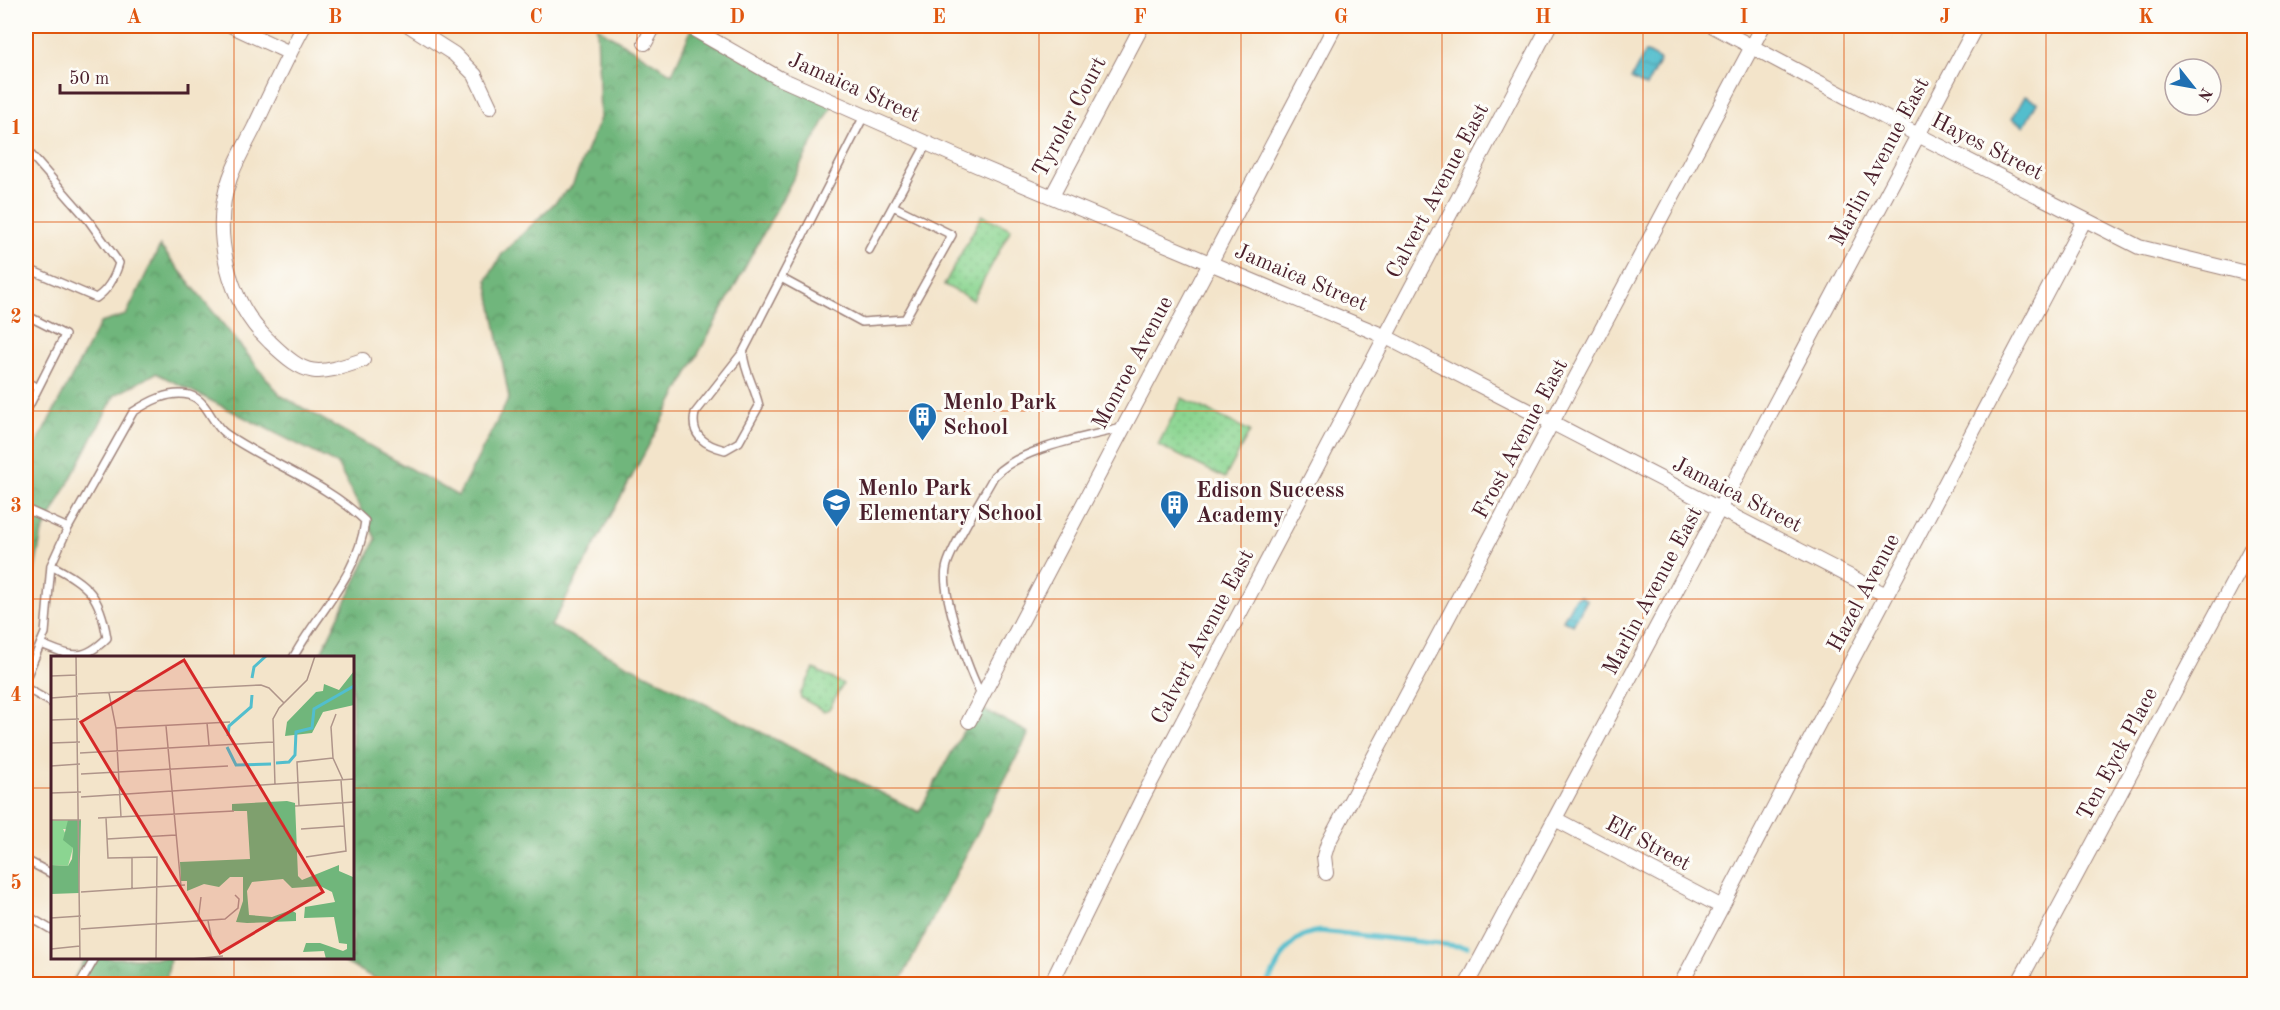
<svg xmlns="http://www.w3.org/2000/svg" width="2280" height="1010" font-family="'Old Standard TT',serif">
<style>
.grass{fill:url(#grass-dots);stroke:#6a7a5e;stroke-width:1.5}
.forest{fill:url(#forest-crowns);stroke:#5d6a53;stroke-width:1.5}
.water{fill:url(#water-ripples);stroke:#4e6e7c;stroke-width:1.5}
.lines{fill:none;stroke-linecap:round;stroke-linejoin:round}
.stream{stroke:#52becd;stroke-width:5}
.lane-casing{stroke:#9e827a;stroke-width:10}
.street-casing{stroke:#9e827a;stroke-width:16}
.lane{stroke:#fff;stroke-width:7}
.street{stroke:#fff;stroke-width:14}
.grid{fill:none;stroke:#e0560e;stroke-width:1.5;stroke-opacity:0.55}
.labels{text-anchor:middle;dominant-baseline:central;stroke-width:6;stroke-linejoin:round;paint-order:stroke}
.street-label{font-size:22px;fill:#4a1f2b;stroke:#fdfcf7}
.poi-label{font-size:22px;font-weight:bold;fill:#4a1f2b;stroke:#fdfcf7;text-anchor:start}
.inset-river{fill:none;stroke:#52becd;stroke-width:3}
.inset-road{fill:none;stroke:#af958a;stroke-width:1.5}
.view{fill:#d62828;fill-opacity:0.15;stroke:#d62828;stroke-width:3}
.inset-edge{fill:none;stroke:#4a1f2b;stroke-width:3}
.neatline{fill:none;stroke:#e0560e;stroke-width:2}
.grid-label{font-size:20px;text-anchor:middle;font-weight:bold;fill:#e0560e}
</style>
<defs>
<pattern id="grass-dots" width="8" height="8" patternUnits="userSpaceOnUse" patternTransform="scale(1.5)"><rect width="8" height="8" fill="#8bd591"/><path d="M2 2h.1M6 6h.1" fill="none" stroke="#79b67d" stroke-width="1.8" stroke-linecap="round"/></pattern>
<pattern id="forest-crowns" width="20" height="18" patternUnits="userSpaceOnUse" patternTransform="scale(1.5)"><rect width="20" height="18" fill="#70b67b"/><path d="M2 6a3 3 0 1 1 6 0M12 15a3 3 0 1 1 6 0" fill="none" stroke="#5e9365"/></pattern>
<pattern id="water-ripples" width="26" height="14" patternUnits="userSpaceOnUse" patternTransform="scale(1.5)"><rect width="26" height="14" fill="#52becd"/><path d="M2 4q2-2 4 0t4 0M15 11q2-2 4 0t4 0" fill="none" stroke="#469aa7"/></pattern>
</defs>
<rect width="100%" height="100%" fill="#fdfcf7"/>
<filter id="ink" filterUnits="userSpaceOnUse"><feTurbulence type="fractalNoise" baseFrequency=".0167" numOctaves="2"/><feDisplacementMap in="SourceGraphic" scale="12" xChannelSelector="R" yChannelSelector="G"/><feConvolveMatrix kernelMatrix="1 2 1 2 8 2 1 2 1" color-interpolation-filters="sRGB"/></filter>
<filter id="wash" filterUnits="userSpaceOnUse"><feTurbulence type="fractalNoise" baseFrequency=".008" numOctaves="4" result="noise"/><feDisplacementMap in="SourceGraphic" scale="24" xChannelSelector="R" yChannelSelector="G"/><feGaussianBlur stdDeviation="1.35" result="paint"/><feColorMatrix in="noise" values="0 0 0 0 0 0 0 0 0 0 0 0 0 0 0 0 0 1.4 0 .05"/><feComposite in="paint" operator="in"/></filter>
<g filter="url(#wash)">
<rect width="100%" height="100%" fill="#f3e4ca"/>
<path class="grass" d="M 982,215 L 1011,229 L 973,300 L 944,285 Z
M 1182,398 L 1250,431 L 1225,478 L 1158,445 Z
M 814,669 L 843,684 L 829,709 L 824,711 L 801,698 L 800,694 Z"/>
<path class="forest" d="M 597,27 L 672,74 L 692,28 L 834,103 L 551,626 L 919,812 L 977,706 L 1029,733 L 899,984 L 385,984 L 336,958 L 352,958 L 352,658 L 319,657 L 376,539 L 337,464 L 156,373 L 115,395 L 42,533 L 26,613 L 26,464 L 100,323 L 126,315 L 160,246 L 280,395 L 458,496 L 509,398 L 487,280 L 502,254 L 572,186 L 600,118 Z
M 85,958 L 170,958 L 166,984 L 71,984 Z"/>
<path class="water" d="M 1645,52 L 1660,60 L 1646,87 L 1631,79 Z
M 2025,96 L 2037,102 L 2024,126 L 2012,119 Z
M 1580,596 L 1587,600 L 1573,625 L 1563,620 L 1575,598 Z"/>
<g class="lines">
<path class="stream" d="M 1267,984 C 1281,960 1289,934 1320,931 L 1467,947"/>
</g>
</g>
<g filter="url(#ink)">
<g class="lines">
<defs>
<path id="lane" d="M 864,116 L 781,278 L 862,322 L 905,319 L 952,235 L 893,206
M 26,149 L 89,221 L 119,263 C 115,277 108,290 96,298 L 26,268
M 869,250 L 927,143
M 26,315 L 65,335 L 26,412
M 743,352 C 744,372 755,387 759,406 L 739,442 L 725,450 C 705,445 690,436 695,413 L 743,352 L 781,278
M 26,382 L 38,388
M 26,509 L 68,528
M 41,644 C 71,656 82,663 107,638 C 100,595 89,585 51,565
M 26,678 L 45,633 L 51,565 L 68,528 L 133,412 C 150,401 168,391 189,395 C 208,400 211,424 226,434 C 271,465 325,482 365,521 C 359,575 317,613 293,658
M 26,688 L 52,703
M 982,696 C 969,672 941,595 946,569 C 948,552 984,495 994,476 C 1022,447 1084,438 1122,428
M 26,860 L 52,874
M 26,915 L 52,930
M 26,976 L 43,984
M 80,984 L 95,958"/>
<path id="street" d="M 232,26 L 290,53
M 304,26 C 286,59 270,94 254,128 C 246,144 236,161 230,178 C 210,232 229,304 270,342 C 307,378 316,376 363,360
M 410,26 L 454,54 L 475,75 L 490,107
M 688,26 L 779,78 L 976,165 L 1384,336 L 1886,595
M 1713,26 L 1918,135 L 2139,247 L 2254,275
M 645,43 L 654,26
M 1052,196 L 1142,26
M 969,721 L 1335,26
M 1555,819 L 1722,907
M 1326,873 L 1324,856 L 1328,843 L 1763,26
M 1051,984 L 1144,795 L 1549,26
M 1467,984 L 1976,26
M 1681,984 L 2084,221
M 2018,984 L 2254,543"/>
</defs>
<use href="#lane" class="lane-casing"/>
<use href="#street" class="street-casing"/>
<use href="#lane" class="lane"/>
<use href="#street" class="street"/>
</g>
</g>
<path class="grid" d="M 234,26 L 234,658M 436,26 L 436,984M 637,26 L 637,984M 838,26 L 838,984M 1039,26 L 1039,984M 1241,26 L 1241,984M 1442,26 L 1442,984M 1643,26 L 1643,984M 1844,26 L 1844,984M 2046,26 L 2046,984M 26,222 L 2254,222M 26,411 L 2254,411M 26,599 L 2254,599M 26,788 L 52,788M 352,788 L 2254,788M 234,958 L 234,984"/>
<defs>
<symbol id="building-pin" viewBox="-11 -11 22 30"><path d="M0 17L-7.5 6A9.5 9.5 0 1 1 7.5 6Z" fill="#1f6fb2" stroke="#fdfcf7"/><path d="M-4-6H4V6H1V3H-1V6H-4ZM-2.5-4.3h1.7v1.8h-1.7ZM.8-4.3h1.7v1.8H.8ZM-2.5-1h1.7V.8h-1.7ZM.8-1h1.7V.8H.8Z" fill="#fff"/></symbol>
<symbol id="school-pin" viewBox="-11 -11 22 30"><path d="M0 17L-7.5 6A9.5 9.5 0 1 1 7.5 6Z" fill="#1f6fb2" stroke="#fdfcf7"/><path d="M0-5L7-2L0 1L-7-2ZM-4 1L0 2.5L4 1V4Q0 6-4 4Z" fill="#fff"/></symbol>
</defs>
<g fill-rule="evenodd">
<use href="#building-pin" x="906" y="400" width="33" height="45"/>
<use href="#school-pin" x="820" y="486" width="33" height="45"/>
<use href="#building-pin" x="1158" y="488" width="33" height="45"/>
</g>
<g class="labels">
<g class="street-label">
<text transform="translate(854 88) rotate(24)">Jamaica Street</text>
<text transform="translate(1070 117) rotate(-62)">Tyroler Court</text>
<text transform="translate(1987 147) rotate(27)">Hayes Street</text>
<text transform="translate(1880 162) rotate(-62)">Marlin Avenue East</text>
<text transform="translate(1438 191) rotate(-62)">Calvert Avenue East</text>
<text transform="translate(1301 278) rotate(23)">Jamaica Street</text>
<text transform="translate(1133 363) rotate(-62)">Monroe Avenue</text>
<text transform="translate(1521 439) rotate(-62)">Frost Avenue East</text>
<text transform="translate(1737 495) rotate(27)">Jamaica Street</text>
<text transform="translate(1653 591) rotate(-62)">Marlin Avenue East</text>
<text transform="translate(1864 593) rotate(-62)">Hazel Avenue</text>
<text transform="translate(1203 637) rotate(-62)">Calvert Avenue East</text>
<text transform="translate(2118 754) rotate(-62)">Ten Eyck Place</text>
<text transform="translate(1648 844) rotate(28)">Elf Street</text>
</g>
<g class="poi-label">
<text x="943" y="403">Menlo Park<tspan x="943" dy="25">School</tspan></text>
<text x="858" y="489">Menlo Park<tspan x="858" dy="25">Elementary School</tspan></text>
<text x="1196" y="491">Edison Success<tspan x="1196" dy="25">Academy</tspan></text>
</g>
</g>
<g transform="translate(51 656)">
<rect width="303" height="303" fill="#f3e4ca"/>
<path d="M 0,164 L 17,164 L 17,173 L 12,173 L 22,192 L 17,210 L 0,209 Z" fill="#8bd591"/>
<path d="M 303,15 L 303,49 L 272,56 L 261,77 L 234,80 L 236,66 L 265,36 L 272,35 L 273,28 L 288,34 ZM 236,145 L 244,147 L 247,220 L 251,224 L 288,209 L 288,215 L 302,221 L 303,303 L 275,303 L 273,295 L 252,296 L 255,287 L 269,287 L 292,295 L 296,293 L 296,288 L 288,287 L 283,261 L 253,262 L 254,251 L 284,246 L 281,236 L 269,230 L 241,232 L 232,223 L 201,226 L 196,235 L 198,259 L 221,261 L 240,254 L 245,257 L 245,265 L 196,267 L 185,266 L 192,245 L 192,221 L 179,221 L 168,231 L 153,228 L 136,235 L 136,225 L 130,225 L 129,206 L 199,203 L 196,155 L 181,155 L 181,148 ZM 17,164 L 30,164 L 28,237 L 0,238 L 0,209 L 17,210 L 21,203 L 22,192 L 12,184 Z" fill="#70b67b"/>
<path class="inset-river" d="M 201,22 L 203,11 L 215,0M 177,80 L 178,70 L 200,51 L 201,39M 176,91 L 185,109 L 220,108M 225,107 L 238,106 L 244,99 L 245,76 L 261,72 L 263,53 L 303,30"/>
<path class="inset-road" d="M 25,0 L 29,303M 0,20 L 26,19M 58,37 L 65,72 L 70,161M 27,38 L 210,29 L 218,32 L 233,47M 0,42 L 27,40M 285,58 L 280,71 L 282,102 L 292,124M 0,64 L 28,63M 156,67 L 158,89M 115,70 L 130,230M 65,72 L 179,66M 0,87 L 29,86M 29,97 L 222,86M 0,110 L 29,108M 30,118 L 177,110M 224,129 L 222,63 L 228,52 L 256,24 L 264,0M 0,137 L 30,136M 30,141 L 303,123M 244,150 L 303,146M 248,150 L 246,106 L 282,102M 47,162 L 183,155M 55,162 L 57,202 L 106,201 L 105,303M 0,164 L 30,164M 250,173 L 293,170M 56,183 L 125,179M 255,201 L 295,195 L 290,124M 81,202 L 81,233M 30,236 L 134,229M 0,262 L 30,260M 147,265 L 150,241M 157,265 L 161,284M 30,273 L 174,263 L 187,252 L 188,243 L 184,239M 0,293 L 29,290M 140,303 L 172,300"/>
<path class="view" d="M 133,4 L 272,236 L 169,297 L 30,66 Z"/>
<rect width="303" height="303" class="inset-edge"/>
</g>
<rect width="2280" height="1010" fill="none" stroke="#fdfcf7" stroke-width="66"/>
<g transform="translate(2193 87) rotate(121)"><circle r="28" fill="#fdfcf7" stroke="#b5a4a5" stroke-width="1.5"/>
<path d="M0-4.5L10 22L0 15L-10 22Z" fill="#1f6fb2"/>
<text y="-9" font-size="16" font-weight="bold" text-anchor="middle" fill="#4a1f2b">N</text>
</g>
<path d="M60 84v9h128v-9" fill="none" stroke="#4a1f2b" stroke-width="3"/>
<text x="69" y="84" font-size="18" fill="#4a1f2b" stroke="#fdfcf7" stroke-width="4.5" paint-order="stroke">50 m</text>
<rect x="33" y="33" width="2214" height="944" class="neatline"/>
<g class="grid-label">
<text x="134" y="23">A</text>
<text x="335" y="23">B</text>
<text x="536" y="23">C</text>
<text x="737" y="23">D</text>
<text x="939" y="23">E</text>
<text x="1140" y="23">F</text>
<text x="1341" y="23">G</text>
<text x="1543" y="23">H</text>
<text x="1744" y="23">I</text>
<text x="1945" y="23">J</text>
<text x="2146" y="23">K</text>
<text x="16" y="134">1</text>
<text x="16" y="323">2</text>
<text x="16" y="512">3</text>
<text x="16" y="701">4</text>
<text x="16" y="889">5</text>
</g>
</svg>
